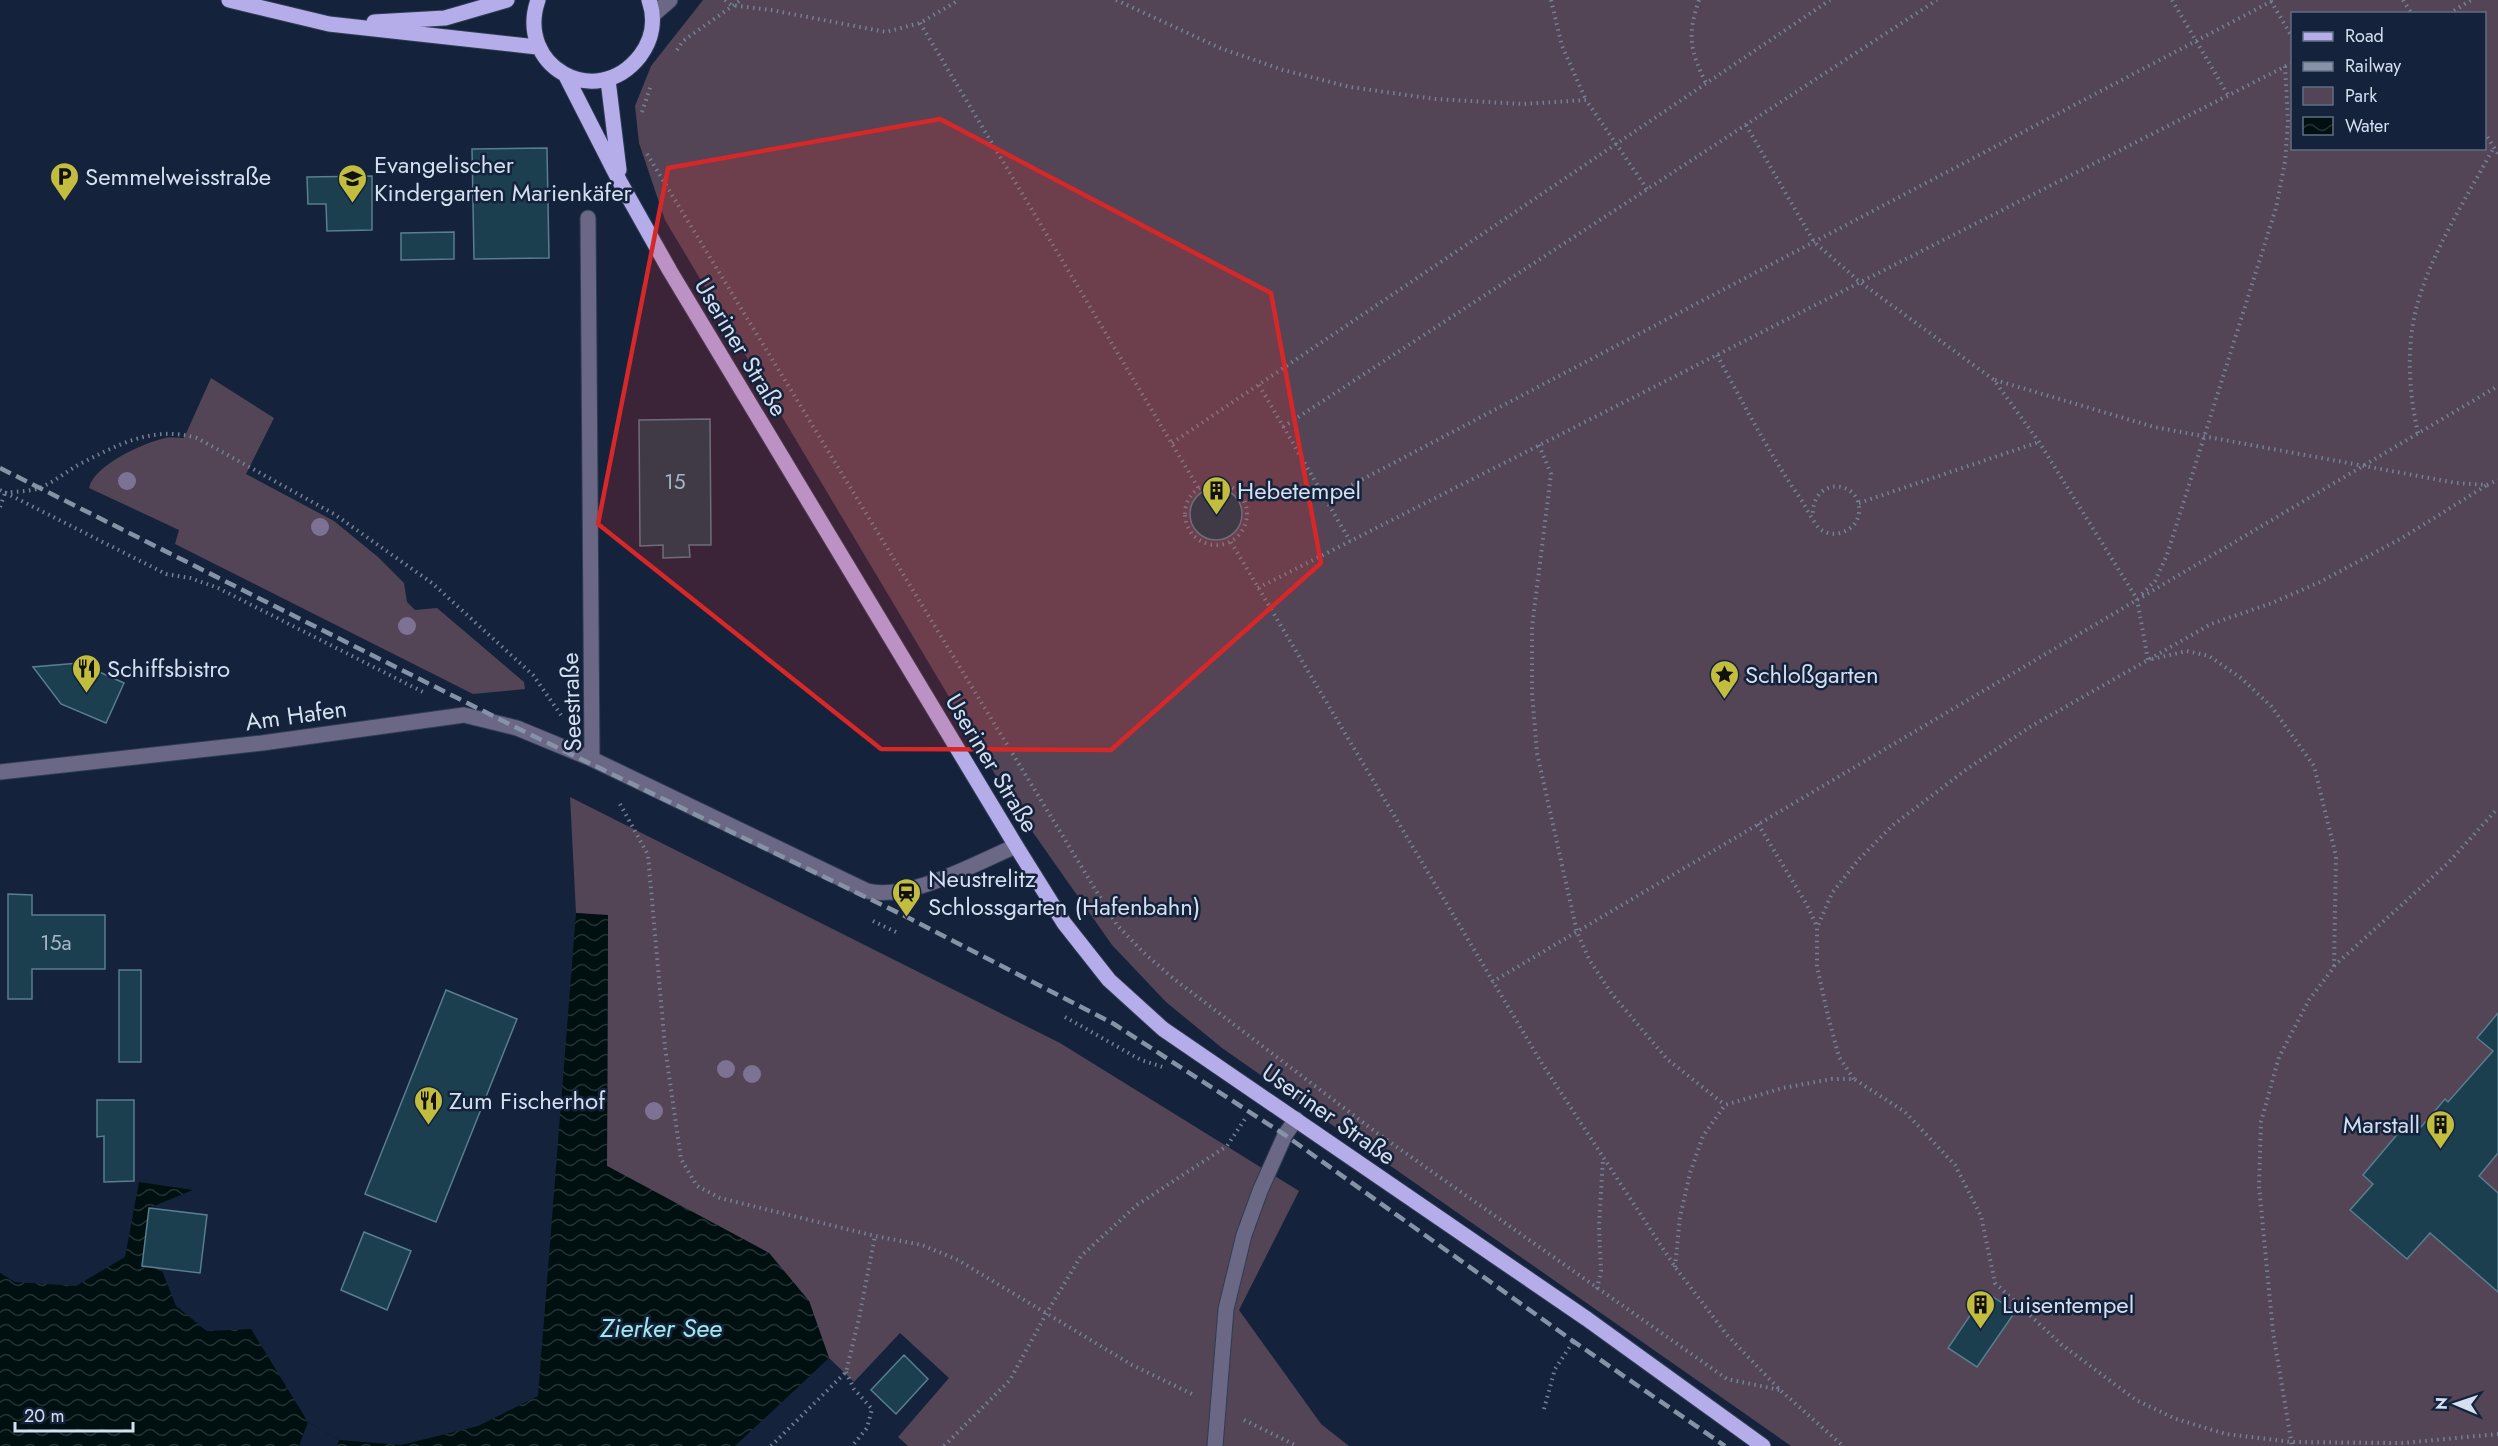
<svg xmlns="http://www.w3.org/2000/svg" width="2498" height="1446" font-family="Jost,sans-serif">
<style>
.green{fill:#534456;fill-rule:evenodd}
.water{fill:url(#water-waves)}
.pier{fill:#14233b}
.building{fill:#1b3f4f;stroke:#587e8f;stroke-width:1.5}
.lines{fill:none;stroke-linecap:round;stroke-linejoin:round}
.minor-casing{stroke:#2f3d54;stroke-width:17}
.major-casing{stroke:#2f3d54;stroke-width:17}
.path{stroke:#758296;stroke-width:4;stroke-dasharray:1.5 4.5;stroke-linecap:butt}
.minor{stroke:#6b6885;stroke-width:15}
.major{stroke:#b4adea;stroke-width:15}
.rail{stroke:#8692a6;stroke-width:4.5;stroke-dasharray:12 6;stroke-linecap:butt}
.tree{fill:#7e7294}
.marked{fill:#d62828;fill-opacity:0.2;stroke:#d62828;stroke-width:4.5;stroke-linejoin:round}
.labels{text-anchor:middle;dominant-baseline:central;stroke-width:5;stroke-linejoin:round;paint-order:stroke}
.number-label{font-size:21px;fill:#a6b7c7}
.poi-label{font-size:24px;fill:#d4dfef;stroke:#14233b;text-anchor:start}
.street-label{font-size:24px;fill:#d4dfef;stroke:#14233b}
.water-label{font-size:26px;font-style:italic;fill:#a1e8ea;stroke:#14233b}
</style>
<defs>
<pattern id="water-waves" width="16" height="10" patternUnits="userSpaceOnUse" patternTransform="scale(1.5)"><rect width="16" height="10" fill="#001011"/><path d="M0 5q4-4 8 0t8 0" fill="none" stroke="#243234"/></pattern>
</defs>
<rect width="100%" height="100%" fill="#14233b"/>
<path class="green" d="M 703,0 L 2498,0 L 2498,1446 L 1791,1446 L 1222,1048 L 1166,1002 L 1112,945 L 1011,801 L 665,220 L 639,143 L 635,106 L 651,66 ZM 2292,14 L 2484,14 L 2484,148 L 2292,148 Z
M 211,378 L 274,418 L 246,474 L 334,521 L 378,557 L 404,583 L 407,602 L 415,610 L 437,608 L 524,682 L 525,689 L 473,694 L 175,544 L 179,530 L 89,488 C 94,465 143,443 165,438 C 171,437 178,438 184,438 Z
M 570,797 L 1060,1043 L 1299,1191 L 1239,1310 L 1321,1424 L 1349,1446 L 908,1446 L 898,1437 L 949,1378 L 900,1333 L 854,1382 L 829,1358 L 809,1301 L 769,1253 L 607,1166 L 608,916 L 576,913 Z"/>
<path class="water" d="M 576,913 L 608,915 L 607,1166 L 769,1253 L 809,1301 L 829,1358 L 735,1446 L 0,1446 L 0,1273 L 15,1282 L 76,1286 L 125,1257 L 139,1182 L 193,1190 L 149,1208 L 142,1266 L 161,1268 L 176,1306 L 207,1331 L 251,1329 L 308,1422 L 339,1440 L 401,1445 L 478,1426 L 538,1396 Z"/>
<path class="pier" d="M 308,1422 L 339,1440 L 337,1446 L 299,1446 Z"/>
<path class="building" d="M 547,148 L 549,258 L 474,259 L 472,149 Z
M 372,176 L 372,230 L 327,231 L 326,204 L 308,204 L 307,177 Z
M 454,232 L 454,259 L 401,260 L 401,233 Z
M 710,419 L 711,545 L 689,545 L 690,557 L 663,558 L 663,545 L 640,546 L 639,420 Z
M1190 514a26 26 0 1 1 52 0a26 26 0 1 1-52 0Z
M 79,663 L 124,683 L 106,723 L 61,704 L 33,667 Z
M 8,894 L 32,895 L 32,915 L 105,915 L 105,969 L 32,969 L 32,999 L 8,999 Z
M 119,970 L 141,970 L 141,1062 L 119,1062 Z
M 446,990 L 517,1019 L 436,1222 L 365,1194 Z
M 2498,1013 L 2498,1153 L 2479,1176 L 2498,1193 L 2498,1292 L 2430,1233 L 2407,1259 L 2350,1210 L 2373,1184 L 2363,1175 L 2411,1118 L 2421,1127 L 2445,1099 L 2448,1102 L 2493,1051 L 2477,1038 Z
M 97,1100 L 134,1100 L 134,1181 L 104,1182 L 104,1136 L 97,1137 Z
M 149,1208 L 207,1215 L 200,1273 L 142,1266 Z
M 364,1232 L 411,1251 L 387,1310 L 341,1290 Z
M 1986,1292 L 2015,1312 L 1977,1367 L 1948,1348 Z
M 904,1355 L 928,1379 L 896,1414 L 871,1390 Z"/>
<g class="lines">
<defs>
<path id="minor" d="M 654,14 L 670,0
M 588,218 L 592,759
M 0,772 L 262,743 L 464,715 L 517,728 L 592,759 L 867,891 C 909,901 976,863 1016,846
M 1215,1446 L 1226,1309 L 1244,1235 L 1260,1191 L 1285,1135 L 1296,1119"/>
<path id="major" d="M 229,0 L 329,24 L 537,47
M 538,0 C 515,66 596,112 640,56 C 652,40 656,20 649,0
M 374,22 L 445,18 L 507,0
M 566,76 L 620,182 L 670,271 L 1016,846 L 1064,923 L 1109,980 L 1163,1029 L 1587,1319 L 1763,1446
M 608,80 L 619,170"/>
</defs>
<use href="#minor" class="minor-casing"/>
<use href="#major" class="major-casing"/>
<path class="path" d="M 725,0 L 731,5 L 771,10 L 886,32 L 920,23 L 959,0
M 1116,0 L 1220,48 L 1283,70 L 1350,87 L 1435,99 L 1523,104 L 1586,100 L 1647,189
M 1551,0 L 1562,46 L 1586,100
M 1699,0 C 1687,35 1690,51 1706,83
M 2172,0 L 2228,95
M 2403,0 L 2412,14
M 2271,1 L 2292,37
M 2449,14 L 2471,0
M 920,23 L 1199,489
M 677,50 L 683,41 L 741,0
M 642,112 L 651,85
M 1746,125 L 1814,242 L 1860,282 L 1994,380 L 2039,442 L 2137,599 L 2148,660 L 2187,651 L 2209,656 L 2241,678 L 2271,706 L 2314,766 L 2336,856 L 2334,967 L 2309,1000 L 2279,1057 L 2261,1122 L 2259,1186 L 2273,1332 L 2292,1446
M 2484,132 L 2498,154
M 647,154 L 1117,925 L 1144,953 L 1174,979 L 1377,1133 L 1727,1379 L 1780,1390
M 1717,355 C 1744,405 1770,455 1802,501 C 1807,509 1813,522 1819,528 C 1828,536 1840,535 1849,529 C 1857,524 1860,515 1859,506 C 1855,478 1810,479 1813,517
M 1995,380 L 2154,427 L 2456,483 L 2487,485 L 2498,480
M 1259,385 L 1350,541
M 1283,427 L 1937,0
M 2418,433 C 2409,393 2406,350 2416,309 C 2430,254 2467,197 2494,147
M 1172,443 L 1830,0
M 1539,445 L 1551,474 L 1532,627 L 1532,693 L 1537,753 L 1577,932 L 1590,961 L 1612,994 L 1639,1026 L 1667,1059 L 1725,1105
M1185 514a31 31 0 1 1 62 0a31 31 0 1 1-62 0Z
M 0,490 L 166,574 L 190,578 L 218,588 L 423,692
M 5,493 C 16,491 32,492 42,487 C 55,481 66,472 78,465 C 117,445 153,425 197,438 L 334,514 L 432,583 L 533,675 L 561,715
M 1325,499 L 2274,0
M 1859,503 L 2039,442
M 0,507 L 5,493
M 1231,542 L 1541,1062 L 1675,1267 L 1727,1335 L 1780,1390 L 1843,1446
M 1258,588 L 2292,63
M 2142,594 L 2155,581 L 2167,555 L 2276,208 L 2285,162 L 2288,122 L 2285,66
M 620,804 L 648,855 L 665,1047 L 681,1159 L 697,1186 L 720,1198 L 875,1236 L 922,1245 L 958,1260 L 1132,1365 L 1192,1394
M 1758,824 L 1807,905 L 1817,927
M 873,921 L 898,933
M 2334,966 L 2448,863 L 2498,808
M 1492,982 L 2498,386
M 1065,1017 L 1141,1060 L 1166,1068
M 1854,1079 L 1839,1057 L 1828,1016 L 1817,967 L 1817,928 L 1832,893 L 1859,859 L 1893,825 L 1967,769 L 2030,727 L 2211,624 L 2272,603 L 2320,582 L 2402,538 L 2487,485
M 1675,1267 L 1680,1217 L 1690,1173 L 1703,1136 L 1725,1105 L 1783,1088 L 1832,1079 L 1854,1079 L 1905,1112 L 1955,1165 L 1981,1216 L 1995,1283 L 2062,1345 L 2136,1400 L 2176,1419 L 2226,1434 L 2292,1442 L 2403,1443 L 2498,1434
M 1597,1289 L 1601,1271 L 1599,1226 L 1603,1159
M 846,1372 L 854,1389 L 872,1409 L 867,1428 L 853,1445 L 854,1446
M 1544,1409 L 1555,1369 L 1573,1342
M 1244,1420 L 1297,1446
M 771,1446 L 846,1372 L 859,1318 L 875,1236
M 944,1446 L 1010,1380 L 1046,1314 L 1081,1256 L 1137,1205 L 1227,1146 L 1245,1119"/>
<use href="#minor" class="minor"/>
<use href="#major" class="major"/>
<path class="rail" d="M 0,468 L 517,728 L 907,917 L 1114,1024 L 1285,1135 L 1573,1341 L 1725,1446"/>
</g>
<g class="tree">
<circle cx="127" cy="481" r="9"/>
<circle cx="320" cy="527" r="9"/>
<circle cx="407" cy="626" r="9"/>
<circle cx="726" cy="1069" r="9"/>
<circle cx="752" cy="1074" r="9"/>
<circle cx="654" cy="1111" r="9"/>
</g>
<path class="marked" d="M 940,119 L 1271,293 L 1321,563 L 1111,750 L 881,749 L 598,524 L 668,168 Z"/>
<defs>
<symbol id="parking-pin" viewBox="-11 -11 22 30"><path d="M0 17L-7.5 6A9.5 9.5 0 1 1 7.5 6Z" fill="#c2bd3f" stroke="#14233b"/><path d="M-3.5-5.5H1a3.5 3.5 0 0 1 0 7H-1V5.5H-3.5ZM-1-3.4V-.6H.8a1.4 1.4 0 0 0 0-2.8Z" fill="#111"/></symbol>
<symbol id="school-pin" viewBox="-11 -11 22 30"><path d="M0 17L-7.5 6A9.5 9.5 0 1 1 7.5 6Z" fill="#c2bd3f" stroke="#14233b"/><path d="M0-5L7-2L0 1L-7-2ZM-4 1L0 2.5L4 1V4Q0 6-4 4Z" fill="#111"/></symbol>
<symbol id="building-pin" viewBox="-11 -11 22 30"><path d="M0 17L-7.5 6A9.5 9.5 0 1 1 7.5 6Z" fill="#c2bd3f" stroke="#14233b"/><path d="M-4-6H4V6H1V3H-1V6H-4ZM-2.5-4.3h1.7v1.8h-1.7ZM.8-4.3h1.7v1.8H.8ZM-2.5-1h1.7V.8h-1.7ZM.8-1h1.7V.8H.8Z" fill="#111"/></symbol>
<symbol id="restaurant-pin" viewBox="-11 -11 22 30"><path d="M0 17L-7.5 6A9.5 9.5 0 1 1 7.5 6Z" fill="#c2bd3f" stroke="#14233b"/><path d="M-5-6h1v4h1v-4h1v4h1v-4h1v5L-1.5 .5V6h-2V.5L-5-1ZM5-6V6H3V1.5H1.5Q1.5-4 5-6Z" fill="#111"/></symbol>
<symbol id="sight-pin" viewBox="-11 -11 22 30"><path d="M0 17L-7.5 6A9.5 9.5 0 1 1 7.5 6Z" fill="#c2bd3f" stroke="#14233b"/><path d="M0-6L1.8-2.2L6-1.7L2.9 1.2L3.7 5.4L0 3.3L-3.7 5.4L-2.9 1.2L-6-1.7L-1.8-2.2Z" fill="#111"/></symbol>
<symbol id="station-pin" viewBox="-11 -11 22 30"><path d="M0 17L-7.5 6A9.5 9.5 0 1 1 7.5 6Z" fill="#c2bd3f" stroke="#14233b"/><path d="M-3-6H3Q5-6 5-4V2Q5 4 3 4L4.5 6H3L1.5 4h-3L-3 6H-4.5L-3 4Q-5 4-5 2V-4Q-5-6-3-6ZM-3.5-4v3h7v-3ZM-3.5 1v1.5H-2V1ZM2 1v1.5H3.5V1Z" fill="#111"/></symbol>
</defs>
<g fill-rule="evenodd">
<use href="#parking-pin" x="48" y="160" width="33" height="45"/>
<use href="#school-pin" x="336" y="162" width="33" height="45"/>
<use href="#building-pin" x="1200" y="474" width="33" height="45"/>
<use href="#restaurant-pin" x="70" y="652" width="33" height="45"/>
<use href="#sight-pin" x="1708" y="658" width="33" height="45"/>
<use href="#station-pin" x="890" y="876" width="33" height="45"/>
<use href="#restaurant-pin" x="412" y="1084" width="33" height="45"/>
<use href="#building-pin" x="2424" y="1108" width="33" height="45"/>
<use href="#building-pin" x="1964" y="1288" width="33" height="45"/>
</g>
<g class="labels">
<g class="number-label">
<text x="675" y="482">15</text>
<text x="56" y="943">15a</text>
</g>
<g class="poi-label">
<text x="374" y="164">Evangelischer<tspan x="374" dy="28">Kindergarten Marienkäfer</tspan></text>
<text x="85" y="176">Semmelweisstraße</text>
<text x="1237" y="490">Hebetempel</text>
<text x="107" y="668">Schiffsbistro</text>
<text x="1745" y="674">Schloßgarten</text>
<text x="928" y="878">Neustrelitz<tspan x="928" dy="28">Schlossgarten (Hafenbahn)</tspan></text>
<text x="449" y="1100">Zum Fischerhof</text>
<text x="2420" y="1124" text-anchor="end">Marstall</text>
<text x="2002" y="1304">Luisentempel</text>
</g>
<g class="street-label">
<text transform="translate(741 347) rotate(59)">Useriner Straße</text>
<text transform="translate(571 702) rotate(-92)">Seestraße</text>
<text transform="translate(296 715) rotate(-8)">Am Hafen</text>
<text transform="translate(992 763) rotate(59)">Useriner Straße</text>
<text transform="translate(1329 1114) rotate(35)">Useriner Straße</text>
</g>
<g class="water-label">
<text x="661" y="1328">Zierker See</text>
</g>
</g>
<rect x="2291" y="12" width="195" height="138" fill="#14233b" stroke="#616e83" stroke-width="1.5"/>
<rect x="2303" y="32" width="30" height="9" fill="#b4adea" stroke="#616e83" stroke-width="1.5"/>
<text x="2345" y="42" font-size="18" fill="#d4dfef">Road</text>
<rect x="2303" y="62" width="30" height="9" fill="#8692a6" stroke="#616e83" stroke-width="1.5"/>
<text x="2345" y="72" font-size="18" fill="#d4dfef">Railway</text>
<rect x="2303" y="87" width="30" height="18" fill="#534456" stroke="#616e83" stroke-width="1.5"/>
<text x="2345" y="102" font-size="18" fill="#d4dfef">Park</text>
<rect x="2303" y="117" width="30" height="18" fill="url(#water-waves)" stroke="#616e83" stroke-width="1.5"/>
<text x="2345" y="132" font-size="18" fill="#d4dfef">Water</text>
<g transform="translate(2456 1404) rotate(272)" stroke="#14233b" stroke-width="4.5" paint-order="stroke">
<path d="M0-4.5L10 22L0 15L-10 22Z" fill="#d4dfef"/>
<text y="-9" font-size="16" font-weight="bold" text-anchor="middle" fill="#d4dfef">N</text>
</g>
<path d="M15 1422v9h118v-9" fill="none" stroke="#d4dfef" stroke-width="3"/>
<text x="24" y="1422" font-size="18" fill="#d4dfef" stroke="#14233b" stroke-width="4.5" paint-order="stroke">20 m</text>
</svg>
